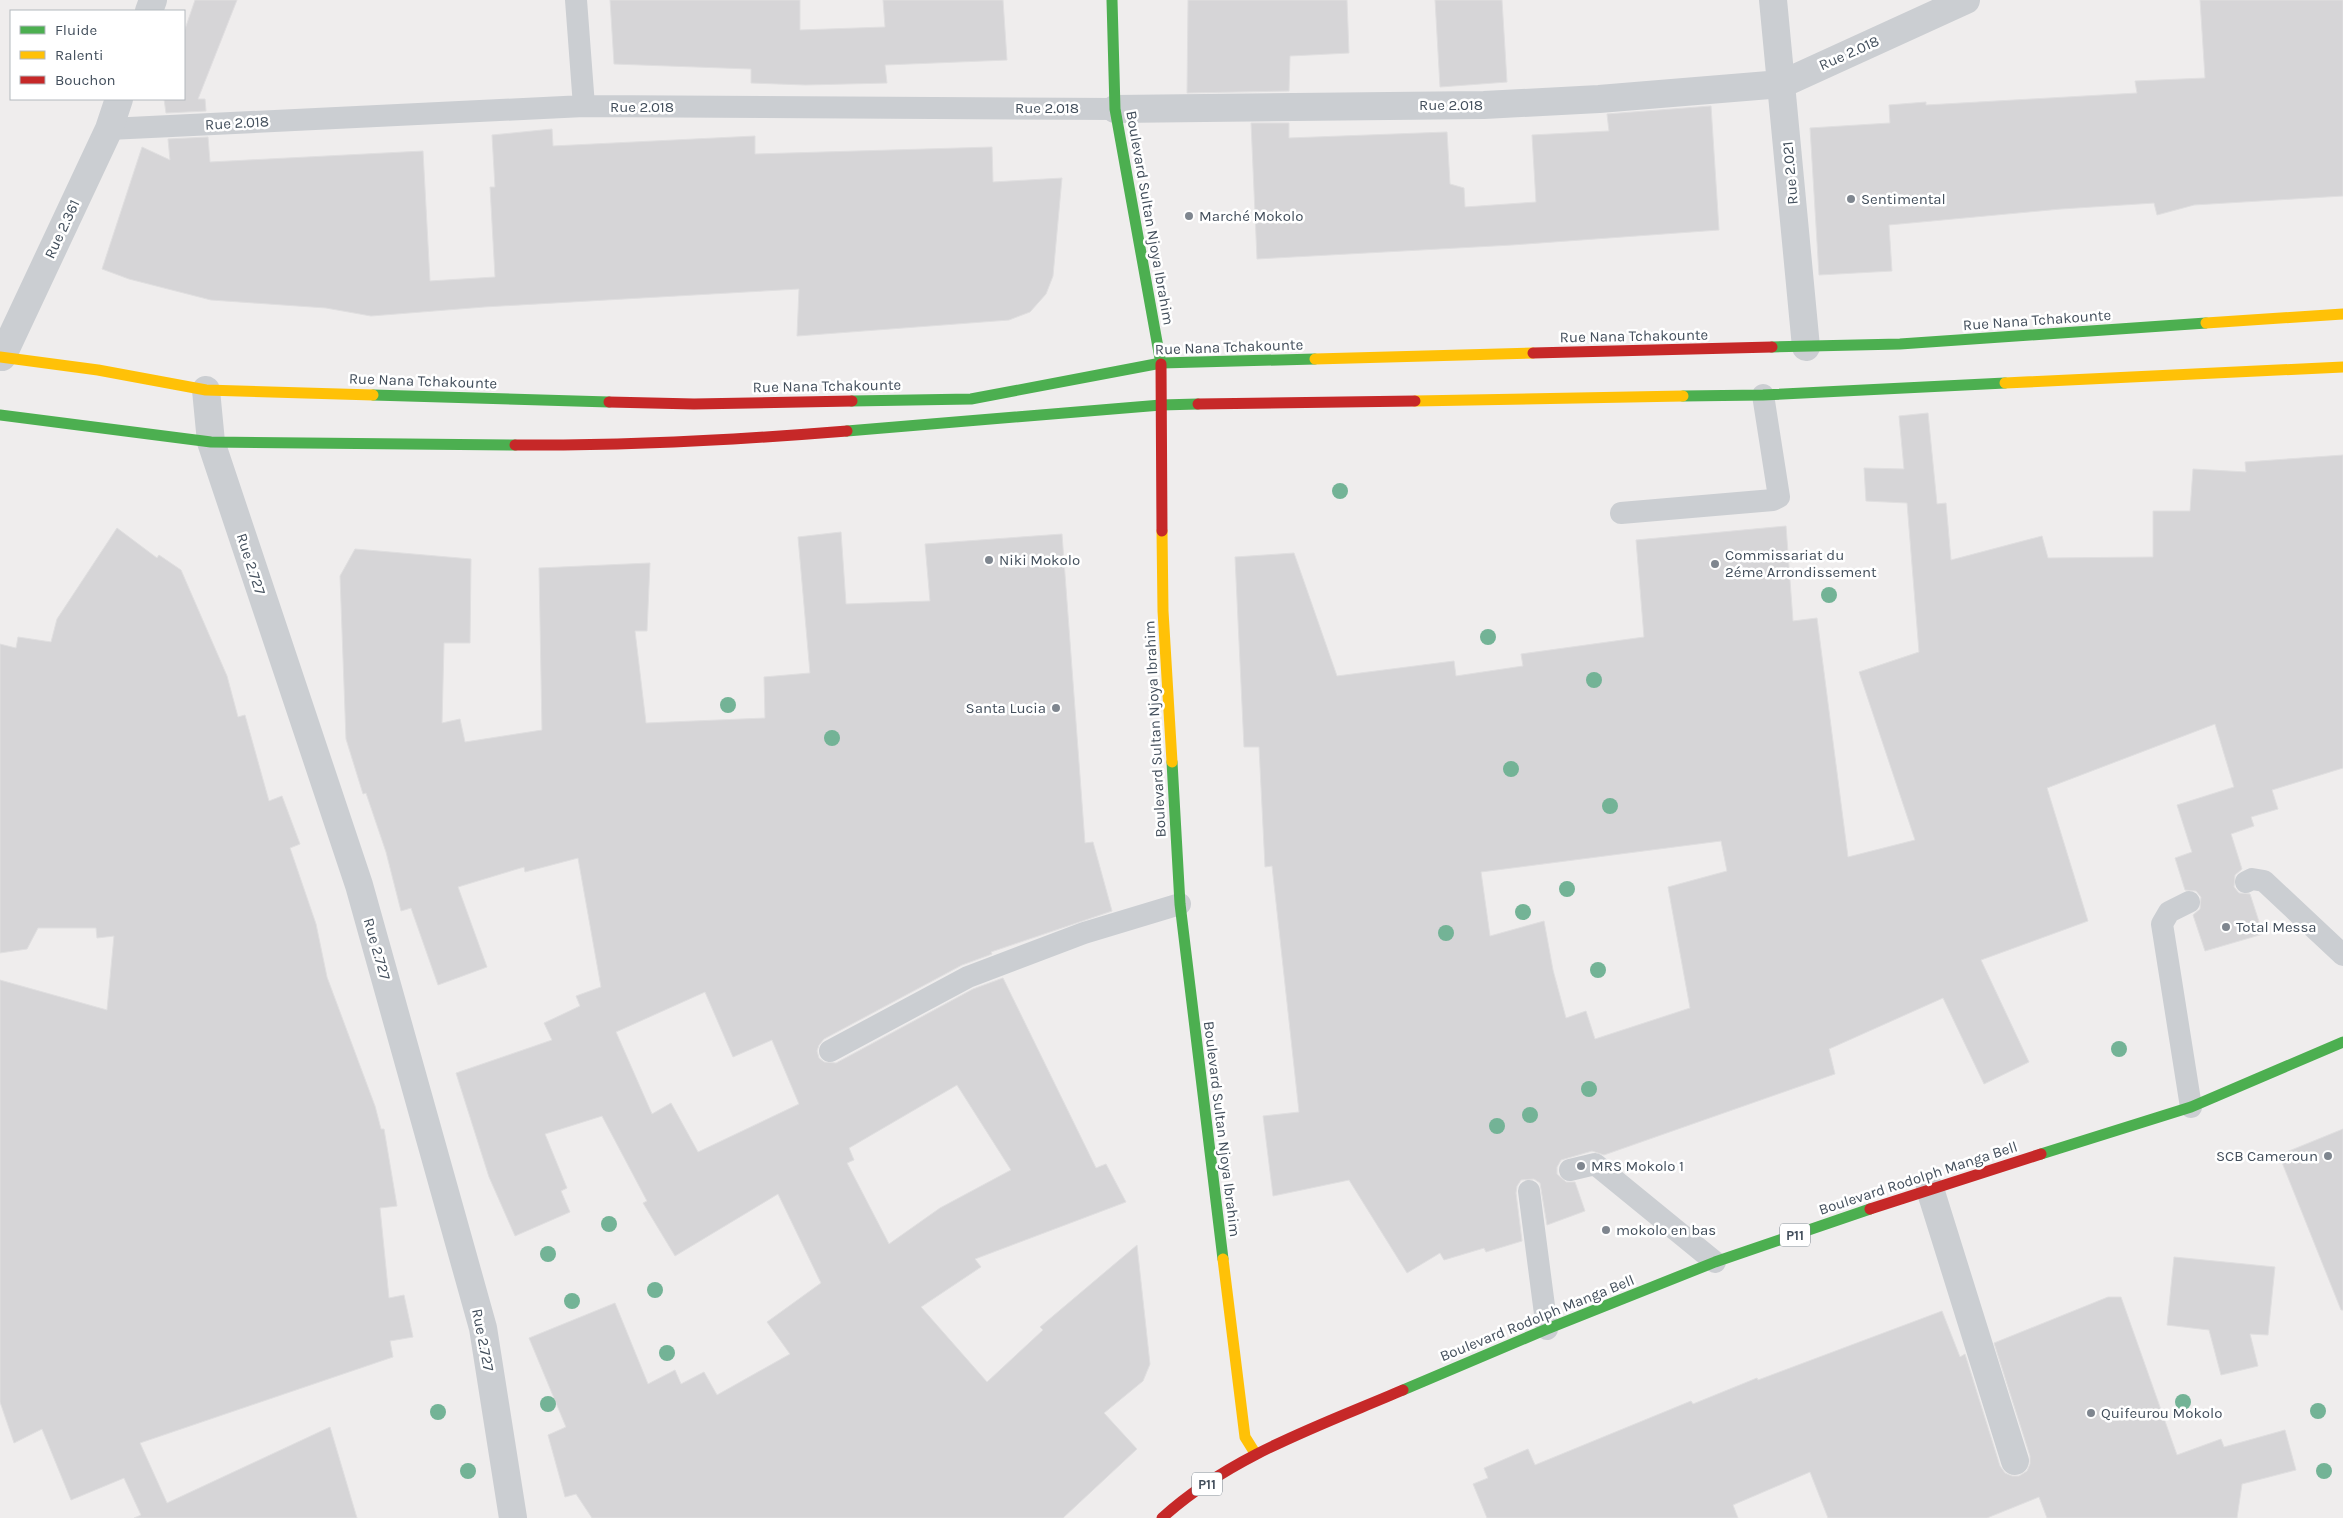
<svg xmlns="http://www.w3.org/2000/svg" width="2343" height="1518" font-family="Karla,sans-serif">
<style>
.building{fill:#d6d5d7;stroke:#e0dfe0;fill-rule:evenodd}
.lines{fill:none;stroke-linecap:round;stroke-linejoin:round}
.lane{stroke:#cbced2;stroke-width:22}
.street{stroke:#cbced2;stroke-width:28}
.fast{stroke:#4caf50;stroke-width:11}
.slow{stroke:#ffc107;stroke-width:11}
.jam{stroke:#c62828;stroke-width:11}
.tree{fill:#73b396}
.poi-dot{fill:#7f868f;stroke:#fff;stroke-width:2}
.labels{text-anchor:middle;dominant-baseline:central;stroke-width:5;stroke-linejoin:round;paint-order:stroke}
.shield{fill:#fff;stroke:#7b848d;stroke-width:1}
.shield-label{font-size:14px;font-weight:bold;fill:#434f5c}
.street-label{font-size:15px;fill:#434f5c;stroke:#fff}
.poi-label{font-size:15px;fill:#434f5c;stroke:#fff;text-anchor:start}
</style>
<rect width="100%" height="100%" fill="#efeded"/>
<path class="building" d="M 195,0 L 237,0 L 198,99 L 205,99 L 206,111 L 166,113 L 164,99 L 184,99 L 184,32 Z
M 610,0 L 800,0 L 800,30 L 885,27 L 883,0 L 1003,0 L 1007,60 L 885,65 L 887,83 L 805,85 L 751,83 L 751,69 L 614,64 Z
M 1188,0 L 1347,0 L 1349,53 L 1290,56 L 1289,91 L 1187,93 Z
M 1435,0 L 1502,0 L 1507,82 L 1440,87 Z
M 2200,0 L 2343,0 L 2343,196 L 2194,205 L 2157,215 L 2154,203 L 2061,209 L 1889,225 L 1892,271 L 1819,275 L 1810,128 L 1890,123 L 1889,105 L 1926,102 L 1926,105 L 2137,93 L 2135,81 L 2205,78 Z
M 1711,106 L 1719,230 L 1512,245 L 1257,259 L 1251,123 L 1289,123 L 1289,138 L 1447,132 L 1450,184 L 1464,188 L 1465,207 L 1536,202 L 1532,135 L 1609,131 L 1607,114 Z
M 552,129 L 553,146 L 755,136 L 755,154 L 992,147 L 993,182 L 1062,178 L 1053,276 L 1046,294 L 1030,312 L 1009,320 L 797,336 L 799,289 L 484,307 L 371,316 L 326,308 L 211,300 L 129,279 L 102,269 L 142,147 L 170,160 L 168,139 L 208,137 L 210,162 L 423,151 L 430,281 L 495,277 L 490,187 L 495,187 L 492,135 Z
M 1928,413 L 1937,504 L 1946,503 L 1951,560 L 2042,536 L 2048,558 L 2153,557 L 2153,511 L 2190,511 L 2193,469 L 2246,472 L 2245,462 L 2343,455 L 2343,768 L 2272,790 L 2278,809 L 2251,817 L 2254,826 L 2231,834 L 2242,869 L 2235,875 L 2234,887 L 2239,893 L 2250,894 L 2263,934 L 2205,951 L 2193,915 L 2200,909 L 2201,897 L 2196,891 L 2185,890 L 2175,858 L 2192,852 L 2177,805 L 2234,787 L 2215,724 L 2047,788 L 2088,921 L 1981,960 L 2029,1062 L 1984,1084 L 1943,998 L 1829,1049 L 1835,1074 L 1604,1155 L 1592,1151 L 1561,1160 L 1557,1167 L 1557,1174 L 1566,1182 L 1575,1182 L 1585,1211 L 1547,1225 L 1540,1183 L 1534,1179 L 1521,1180 L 1517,1186 L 1516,1193 L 1522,1241 L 1486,1252 L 1484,1248 L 1444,1260 L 1440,1253 L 1407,1273 L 1349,1180 L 1273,1196 L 1263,1116 L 1299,1112 L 1272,866 L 1265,867 L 1259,747 L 1244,747 L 1235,557 L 1294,553 L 1337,676 L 1454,661 L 1456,676 L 1523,666 L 1521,654 L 1644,637 L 1636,540 L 1786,526 L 1793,621 L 1817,618 L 1848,857 L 1915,840 L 1859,672 L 1919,652 L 1907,503 L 1866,501 L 1864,468 L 1904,469 L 1899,416 ZM 1721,841 L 1727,871 L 1668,887 L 1690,1008 L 1595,1039 L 1586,1011 L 1566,1018 L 1553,970 L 1544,921 L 1490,936 L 1481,872 Z
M 117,528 L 157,558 L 159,555 L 181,570 L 227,676 L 238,717 L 245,715 L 269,801 L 282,796 L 300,844 L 290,848 L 316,924 L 327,977 L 375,1106 L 381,1129 L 384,1129 L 397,1206 L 380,1208 L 389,1298 L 404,1295 L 413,1337 L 390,1341 L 393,1357 L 140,1443 L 167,1503 L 330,1427 L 357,1518 L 134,1518 L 141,1515 L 124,1478 L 71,1500 L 42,1429 L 14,1443 L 0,1402 L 0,980 L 107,1010 L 114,936 L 97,938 L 96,928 L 38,928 L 27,949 L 0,953 L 0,644 L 16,648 L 18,637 L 51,642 L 57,619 Z
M 841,532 L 846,604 L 930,601 L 925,544 L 1062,534 L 1085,843 L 1093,842 L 1112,911 L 991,952 L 992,954 L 962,965 L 824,1039 L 819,1045 L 817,1051 L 819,1058 L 824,1062 L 836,1063 L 973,989 L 1003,978 L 1096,1168 L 1106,1164 L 1126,1202 L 975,1259 L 981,1267 L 921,1307 L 987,1382 L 1043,1330 L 1040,1327 L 1137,1245 L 1150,1364 L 1143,1381 L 1104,1413 L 1137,1449 L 1063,1518 L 592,1518 L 576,1494 L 565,1497 L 548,1435 L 566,1427 L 529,1338 L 615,1303 L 648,1384 L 675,1370 L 681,1384 L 704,1372 L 717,1395 L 790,1354 L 767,1322 L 821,1283 L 778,1194 L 675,1256 L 643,1203 L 647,1201 L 602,1116 L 545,1134 L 567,1188 L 561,1191 L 570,1212 L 515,1236 L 489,1177 L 456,1073 L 552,1040 L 544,1023 L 580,1006 L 576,996 L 601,987 L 578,858 L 525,872 L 524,867 L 458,887 L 487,967 L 438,985 L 411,908 L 401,911 L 386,852 L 366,793 L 363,794 L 346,739 L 340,576 L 355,549 L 471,559 L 470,643 L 444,643 L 442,723 L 460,719 L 465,742 L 542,730 L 539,568 L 650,563 L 647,631 L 635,631 L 646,723 L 765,718 L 764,677 L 810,673 L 798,537 ZM 705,992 L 733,1057 L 772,1040 L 799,1104 L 698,1152 L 671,1103 L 652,1114 L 616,1032 ZM 957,1085 L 1011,1170 L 940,1208 L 889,1244 L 847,1163 L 854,1160 L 849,1148 Z
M 2343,1129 L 2343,1310 L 2341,1310 L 2279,1155 Z
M 2174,1257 L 2275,1267 L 2268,1335 L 2250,1334 L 2258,1366 L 2221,1375 L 2209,1330 L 2167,1325 Z
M 2108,1297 L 2121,1297 L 2177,1455 L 2221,1439 L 2224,1447 L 2285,1430 L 2296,1470 L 2242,1484 L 2237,1518 L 2047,1518 L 2039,1497 L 1987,1518 L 1828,1518 L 1810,1472 L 1733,1505 L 1738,1518 L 1487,1518 L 1473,1484 L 1488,1478 L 1484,1468 L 1528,1449 L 1535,1465 L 1691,1401 L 1693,1404 L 1757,1378 L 1758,1380 L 1942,1311 L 1960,1357 L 1965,1354 L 2000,1466 L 2005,1473 L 2012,1476 L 2019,1476 L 2027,1471 L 2030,1464 L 2030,1456 L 1994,1343 Z"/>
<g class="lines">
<path class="lane" d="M 576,0 L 584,106
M 109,129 L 584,106 L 1115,109
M 1621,513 L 1773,500 L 1779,497 L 1763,395
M 2246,882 L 2252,879 L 2264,881 L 2343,955
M 2189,902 L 2169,912 L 2162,924 L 2191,1107
M 830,1051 L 968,977 L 1084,933 L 1180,904
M 1570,1170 L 1595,1164 L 1715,1262
M 1529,1191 L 1547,1329"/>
<path class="street" d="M 1773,0 L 1806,347
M 149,11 L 153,0
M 1115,109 L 1484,105 L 1599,99 L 1782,84 L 1966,0
M 2,357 L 109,129 L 119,99
M 206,390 L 211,442 L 359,885 L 483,1328 L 513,1518
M 1930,1189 L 2015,1461"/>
<path class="fast" d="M 1112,0 L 1115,109 L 1161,364
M 1772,347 L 1900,344 L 2206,323
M 373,395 L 609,402
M 1683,396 L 1763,395 L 2005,383
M 852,401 L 971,399 L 1161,363 L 1315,359
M 0,415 L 211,442 L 515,445
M 847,431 L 1161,405 L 1198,404
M 1172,762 L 1180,904 L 1223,1259
M 2041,1154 L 2191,1107 L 2343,1042
M 1403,1390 L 1547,1329 L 1715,1262 L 1870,1209"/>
<path class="slow" d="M 2206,323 L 2343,314
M 0,357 L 98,370 L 206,390 L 373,395
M 1315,359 L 1533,353
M 2005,383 L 2343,367
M 1415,401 L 1683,396
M 1162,531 L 1163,611 L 1172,762
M 1223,1259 L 1245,1437 L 1255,1453"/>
<path class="jam" d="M 1533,353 L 1772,347
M 1161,364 L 1162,531
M 609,402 L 694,404 L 852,401
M 1198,404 L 1415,401
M 515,445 C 626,446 736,440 847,431
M 1870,1209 L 2041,1154
M 1162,1518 C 1230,1456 1319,1426 1403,1390"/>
</g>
<g class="tree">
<circle cx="1340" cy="491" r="8"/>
<circle cx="1829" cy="595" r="8"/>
<circle cx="1488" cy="637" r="8"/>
<circle cx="1594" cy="680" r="8"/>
<circle cx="728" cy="705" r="8"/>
<circle cx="832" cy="738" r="8"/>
<circle cx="1511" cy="769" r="8"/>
<circle cx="1610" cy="806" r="8"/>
<circle cx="1567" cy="889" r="8"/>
<circle cx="1523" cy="912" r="8"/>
<circle cx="1446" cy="933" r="8"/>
<circle cx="1598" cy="970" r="8"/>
<circle cx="2119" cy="1049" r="8"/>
<circle cx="1589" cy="1089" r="8"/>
<circle cx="1530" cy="1115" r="8"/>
<circle cx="1497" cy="1126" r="8"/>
<circle cx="609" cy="1224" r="8"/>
<circle cx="548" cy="1254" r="8"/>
<circle cx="655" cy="1290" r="8"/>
<circle cx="572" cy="1301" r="8"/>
<circle cx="667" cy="1353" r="8"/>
<circle cx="2183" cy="1402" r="8"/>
<circle cx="548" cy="1404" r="8"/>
<circle cx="2318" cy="1411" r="8"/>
<circle cx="438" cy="1412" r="8"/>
<circle cx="468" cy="1471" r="8"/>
<circle cx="2324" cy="1471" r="8"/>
</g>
<g class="poi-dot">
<circle cx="1851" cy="199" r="5"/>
<circle cx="1189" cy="216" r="5"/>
<circle cx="989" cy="560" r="5"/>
<circle cx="1715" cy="564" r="5"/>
<circle cx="1056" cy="708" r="5"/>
<circle cx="2226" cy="927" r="5"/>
<circle cx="2328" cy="1156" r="5"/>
<circle cx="1581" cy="1166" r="5"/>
<circle cx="1606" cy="1230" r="5"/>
<circle cx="2091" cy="1413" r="5"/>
</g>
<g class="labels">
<g class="shield">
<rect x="1780" y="1223.5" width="30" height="23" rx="4"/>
<rect x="1192" y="1472.5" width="30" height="23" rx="4"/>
</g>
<g class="shield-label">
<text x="1795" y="1235">P11</text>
<text x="1207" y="1484">P11</text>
</g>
<g class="street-label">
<text transform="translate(1849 53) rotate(-24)">Rue 2.018</text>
<text x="1451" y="105">Rue 2.018</text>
<text x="642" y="107">Rue 2.018</text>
<text x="1047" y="108">Rue 2.018</text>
<text transform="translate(237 123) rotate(-3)">Rue 2.018</text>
<text transform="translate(1790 173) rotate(-95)">Rue 2.021</text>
<text transform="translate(1150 218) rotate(80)">Boulevard Sultan Njoya Ibrahim</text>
<text transform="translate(62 229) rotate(-65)">Rue 2.361</text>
<text transform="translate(2037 320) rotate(-4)">Rue Nana Tchakounte</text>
<text transform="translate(1634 336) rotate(-1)">Rue Nana Tchakounte</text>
<text transform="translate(1229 347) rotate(-2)">Rue Nana Tchakounte</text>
<text transform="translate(423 381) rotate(2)">Rue Nana Tchakounte</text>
<text transform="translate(827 386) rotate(-1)">Rue Nana Tchakounte</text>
<text transform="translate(251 564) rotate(72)">Rue 2.727</text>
<text transform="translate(1155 729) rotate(-93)">Boulevard Sultan Njoya Ibrahim</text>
<text transform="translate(377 949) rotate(74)">Rue 2.727</text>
<text transform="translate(1222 1129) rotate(83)">Boulevard Sultan Njoya Ibrahim</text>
<text transform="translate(1918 1178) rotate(-18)">Boulevard Rodolph Manga Bell</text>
<text transform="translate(1537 1318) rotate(-22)">Boulevard Rodolph Manga Bell</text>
<text transform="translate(483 1340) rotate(79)">Rue 2.727</text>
</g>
<g class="poi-label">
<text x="1861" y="199">Sentimental</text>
<text x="1199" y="216">Marché Mokolo</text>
<text x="1725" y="555">Commissariat du<tspan x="1725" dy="17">2éme Arrondissement</tspan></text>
<text x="999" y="560">Niki Mokolo</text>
<text x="1046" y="708" text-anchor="end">Santa Lucia</text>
<text x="2236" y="927">Total Messa</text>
<text x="2318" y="1156" text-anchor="end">SCB Cameroun</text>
<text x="1591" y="1166">MRS Mokolo 1</text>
<text x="1616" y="1230">mokolo en bas</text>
<text x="2101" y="1413">Quifeurou Mokolo</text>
</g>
</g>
<rect x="10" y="10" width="175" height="90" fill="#ffffff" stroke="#b4b9be"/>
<rect x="20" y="26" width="25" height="8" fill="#4caf50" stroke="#b4b9be"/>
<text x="55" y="35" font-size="15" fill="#434f5c">Fluide</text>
<rect x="20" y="51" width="25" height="8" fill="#ffc107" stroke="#b4b9be"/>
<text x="55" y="60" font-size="15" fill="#434f5c">Ralenti</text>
<rect x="20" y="76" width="25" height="8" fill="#c62828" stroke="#b4b9be"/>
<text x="55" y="85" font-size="15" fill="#434f5c">Bouchon</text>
</svg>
